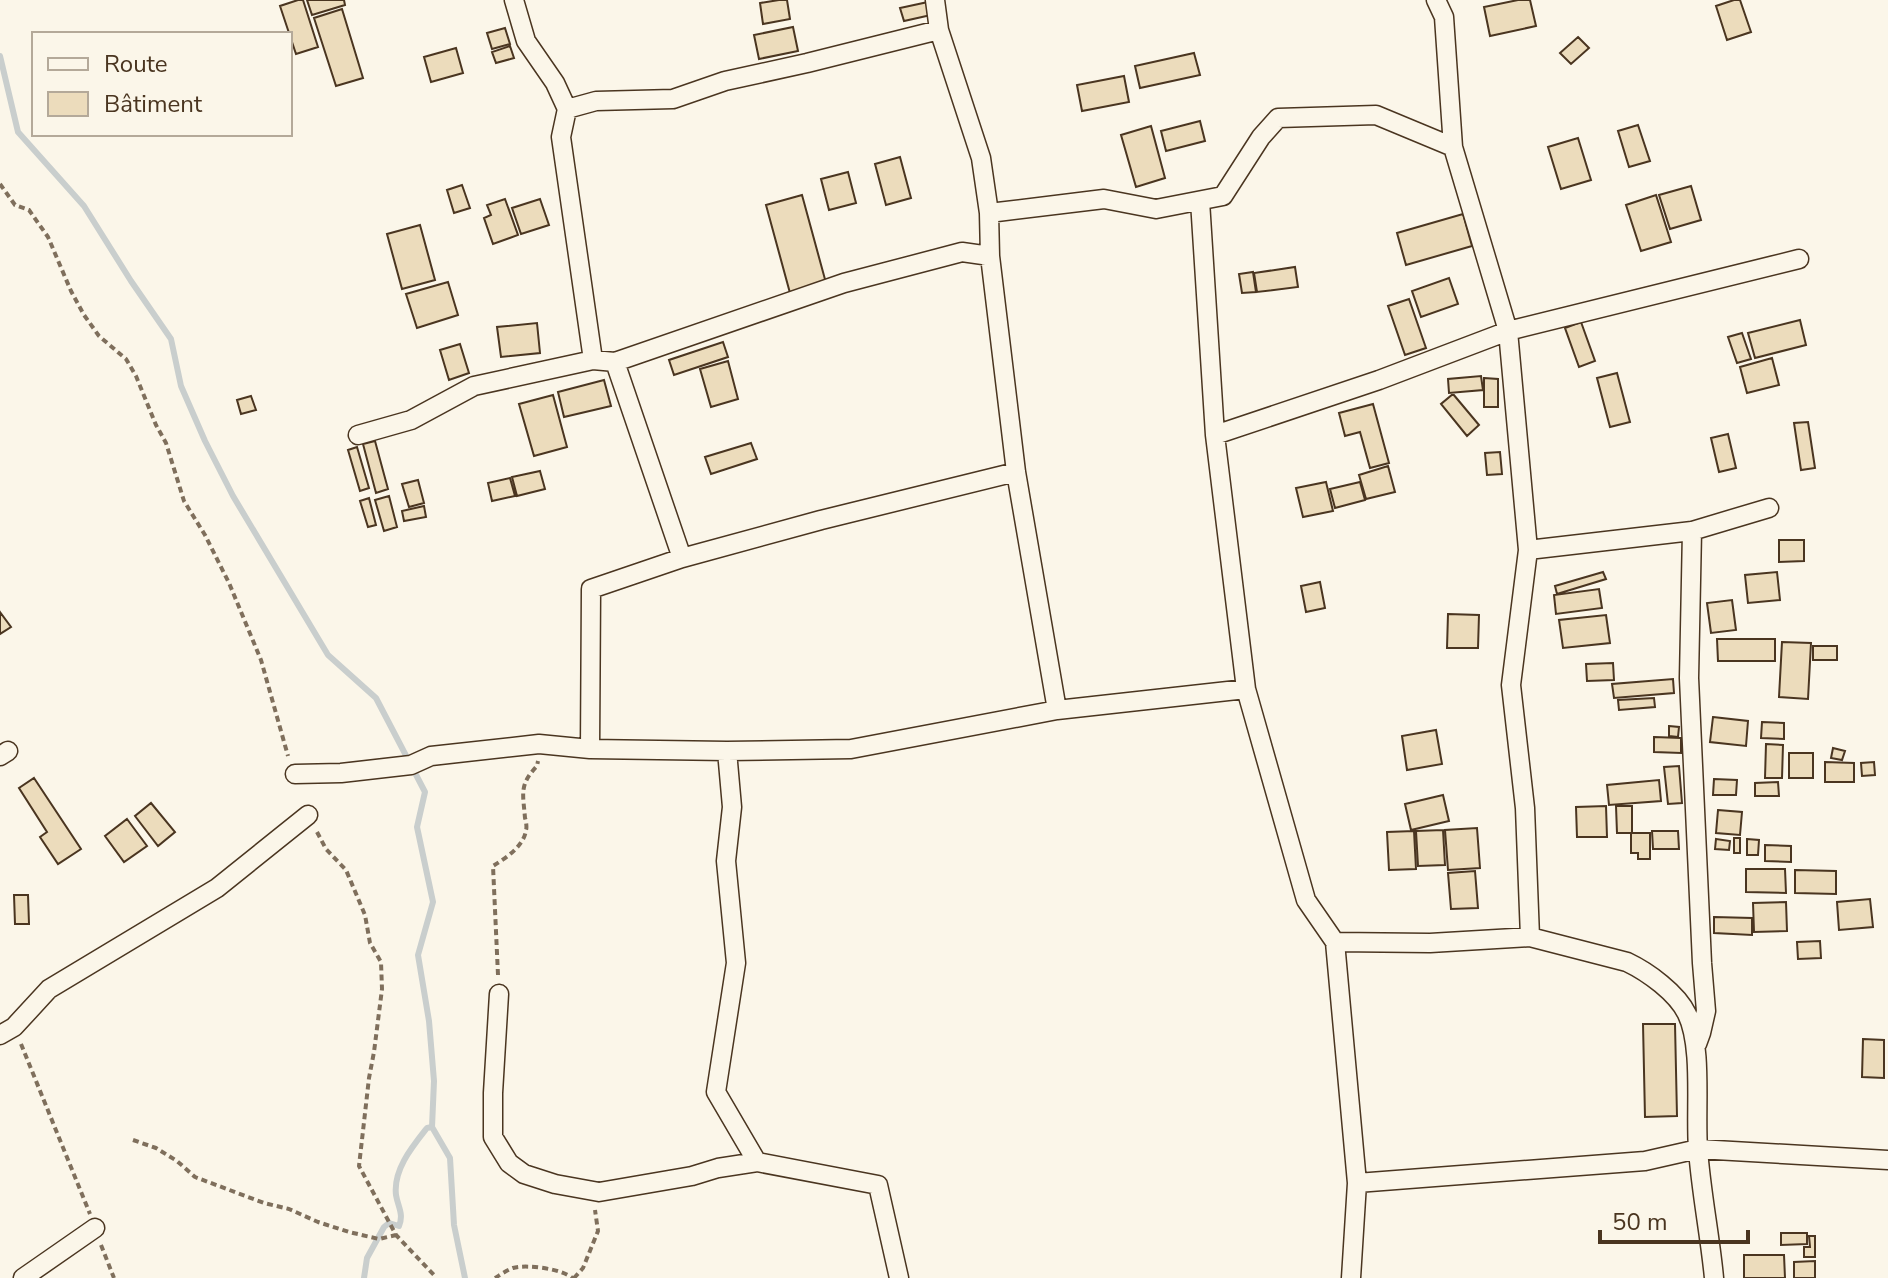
<svg xmlns="http://www.w3.org/2000/svg" width="1888" height="1278" font-family="'Nunito Sans',sans-serif">
<style>
.lines{fill:none;stroke-linecap:round;stroke-linejoin:round}
.stream{stroke:#c9cecd;stroke-width:6}
.building{fill:#ecdcbc;stroke:#4a3520;stroke-width:2}
.street-casing{stroke:#4a3520;stroke-width:21}
.path{stroke:#7f6f5c;stroke-width:4;stroke-dasharray:6 4;stroke-linecap:butt}
.street{stroke:#fbf6e9;stroke-width:18}
</style>
<rect width="100%" height="100%" fill="#fbf6e9"/>
<g class="lines">
<path class="stream" d="M 0,56 L 18,132 L 84,206 L 131,281 L 171,339 L 181,386 L 205,441 L 233,496 L 328,655 L 376,698 L 425,792 L 417,827 L 433,902 L 418,955 L 429,1021 L 434,1081 L 432,1127 L 450,1158 L 454,1225 L 465,1278
M 364,1278 L 367,1258 L 384,1227 L 389,1223 L 399,1226 C 404,1214 398,1207 396,1195 C 393,1170 412,1147 427,1128 L 432,1127"/>
</g>
<path class="building" d="M 298,0 L 303,0 L 318,47 L 296,54 L 280,6 Z
M 307,0 L 344,0 L 345,5 L 312,15 Z
M 779,0 L 787,0 L 790,19 L 763,24 L 760,3 Z
M 1518,0 L 1530,0 L 1536,26 L 1490,36 L 1484,7 Z
M 1734,0 L 1740,0 L 1751,32 L 1727,40 L 1716,6 Z
M 928,2 L 931,15 L 904,21 L 900,8 Z
M 342,9 L 363,78 L 336,86 L 314,18 Z
M 793,27 L 798,51 L 759,59 L 754,35 Z
M 505,28 L 510,44 L 492,49 L 487,33 Z
M 1578,37 L 1589,48 L 1571,64 L 1560,53 Z
M 510,46 L 514,58 L 496,63 L 492,52 Z
M 456,48 L 463,73 L 431,82 L 424,57 Z
M 1194,53 L 1200,75 L 1140,88 L 1135,66 Z
M 1124,76 L 1129,102 L 1082,111 L 1077,85 Z
M 1200,121 L 1205,141 L 1166,151 L 1161,131 Z
M 1638,125 L 1650,161 L 1629,167 L 1618,131 Z
M 1151,126 L 1165,178 L 1136,187 L 1121,135 Z
M 1578,138 L 1591,180 L 1561,189 L 1548,147 Z
M 900,157 L 911,198 L 886,205 L 875,164 Z
M 848,172 L 856,203 L 829,210 L 821,179 Z
M 462,185 L 470,208 L 454,213 L 447,190 Z
M 1691,186 L 1701,220 L 1670,229 L 1659,195 Z
M 802,195 L 826,283 L 790,293 L 766,205 Z
M 1656,195 L 1671,242 L 1641,251 L 1626,205 Z
M 505,199 L 518,235 L 493,244 L 484,218 L 491,215 L 487,205 Z
M 540,199 L 549,225 L 521,234 L 512,208 Z
M 1463,214 L 1472,246 L 1406,265 L 1397,233 Z
M 420,225 L 435,280 L 402,289 L 387,234 Z
M 1295,267 L 1298,287 L 1257,292 L 1254,273 Z
M 1253,272 L 1256,292 L 1242,293 L 1239,274 Z
M 1449,278 L 1458,304 L 1421,317 L 1412,291 Z
M 448,282 L 458,315 L 417,328 L 406,294 Z
M 1409,299 L 1426,348 L 1405,355 L 1388,306 Z
M 1800,320 L 1806,345 L 1755,358 L 1748,333 Z
M 1581,322 L 1595,361 L 1579,367 L 1565,328 Z
M 537,323 L 540,353 L 501,357 L 497,327 Z
M 1742,333 L 1751,359 L 1737,363 L 1728,337 Z
M 723,342 L 728,357 L 674,375 L 669,360 Z
M 460,344 L 469,373 L 449,380 L 440,350 Z
M 1772,358 L 1779,385 L 1747,393 L 1740,367 Z
M 728,361 L 738,399 L 711,407 L 700,369 Z
M 1617,373 L 1630,422 L 1610,427 L 1597,378 Z
M 1481,376 L 1483,390 L 1449,393 L 1448,379 Z
M 1484,378 L 1498,379 L 1498,407 L 1484,407 Z
M 604,380 L 611,406 L 564,417 L 558,392 Z
M 1453,394 L 1479,425 L 1467,436 L 1441,404 Z
M 553,395 L 567,447 L 534,456 L 519,404 Z
M 251,396 L 256,410 L 241,414 L 237,400 Z
M 1373,404 L 1389,463 L 1370,468 L 1360,432 L 1345,436 L 1339,413 Z
M 1808,422 L 1815,468 L 1801,470 L 1794,423 Z
M 1728,434 L 1736,468 L 1719,472 L 1711,438 Z
M 375,441 L 388,489 L 376,493 L 363,444 Z
M 751,443 L 757,459 L 711,474 L 705,457 Z
M 357,447 L 369,488 L 360,491 L 348,450 Z
M 1500,452 L 1502,474 L 1487,475 L 1485,453 Z
M 1388,466 L 1395,492 L 1366,499 L 1359,475 Z
M 540,471 L 545,489 L 517,496 L 512,477 Z
M 510,478 L 515,496 L 492,501 L 488,483 Z
M 418,480 L 424,503 L 409,507 L 402,484 Z
M 1326,482 L 1333,511 L 1303,517 L 1296,488 Z
M 1360,482 L 1365,500 L 1335,508 L 1330,489 Z
M 389,496 L 397,527 L 384,531 L 375,500 Z
M 369,498 L 376,525 L 368,527 L 360,501 Z
M 424,506 L 426,517 L 404,521 L 402,511 Z
M 1779,540 L 1804,540 L 1804,561 L 1779,562 Z
M 1603,572 L 1606,579 L 1557,594 L 1555,586 Z
M 1777,572 L 1780,600 L 1748,603 L 1745,575 Z
M 1320,582 L 1325,608 L 1306,612 L 1301,586 Z
M 1599,589 L 1602,608 L 1556,614 L 1554,595 Z
M 1732,600 L 1736,630 L 1711,633 L 1707,603 Z
M 0,612 L 11,627 L 0,634 Z
M 1448,614 L 1479,615 L 1478,648 L 1447,648 Z
M 1606,615 L 1610,643 L 1563,648 L 1559,620 Z
M 1717,639 L 1775,639 L 1775,661 L 1718,661 Z
M 1782,642 L 1811,643 L 1808,699 L 1779,697 Z
M 1813,646 L 1837,646 L 1837,660 L 1813,660 Z
M 1613,663 L 1614,680 L 1587,681 L 1586,664 Z
M 1673,679 L 1674,693 L 1614,698 L 1612,684 Z
M 1654,698 L 1655,707 L 1619,710 L 1618,700 Z
M 1713,717 L 1748,721 L 1746,746 L 1710,742 Z
M 1762,722 L 1784,723 L 1784,739 L 1761,738 Z
M 1669,726 L 1679,727 L 1678,737 L 1669,736 Z
M 1436,730 L 1442,764 L 1407,770 L 1402,736 Z
M 1654,737 L 1681,738 L 1681,753 L 1654,752 Z
M 1766,744 L 1783,745 L 1782,778 L 1765,778 Z
M 1833,748 L 1845,751 L 1842,760 L 1831,758 Z
M 1789,753 L 1813,753 L 1813,778 L 1789,778 Z
M 1825,762 L 1854,763 L 1854,782 L 1825,782 Z
M 1874,762 L 1875,775 L 1862,776 L 1861,763 Z
M 1679,766 L 1682,803 L 1668,804 L 1664,767 Z
M 34,778 L 81,849 L 58,864 L 40,837 L 47,832 L 19,788 Z
M 1714,779 L 1737,780 L 1736,795 L 1713,795 Z
M 1659,780 L 1661,801 L 1609,805 L 1607,785 Z
M 1778,782 L 1779,796 L 1755,796 L 1755,783 Z
M 1443,795 L 1449,821 L 1411,830 L 1405,804 Z
M 151,803 L 175,832 L 158,846 L 135,816 Z
M 1606,806 L 1607,837 L 1577,837 L 1576,807 Z
M 1616,806 L 1632,806 L 1632,833 L 1617,833 Z
M 1718,810 L 1742,812 L 1740,835 L 1716,833 Z
M 127,819 L 147,846 L 124,862 L 105,836 Z
M 1477,828 L 1480,868 L 1448,870 L 1445,830 Z
M 1443,830 L 1445,865 L 1418,866 L 1416,831 Z
M 1414,831 L 1416,869 L 1389,870 L 1387,832 Z
M 1652,831 L 1678,831 L 1679,849 L 1653,849 Z
M 1631,833 L 1650,833 L 1650,859 L 1638,859 L 1638,853 L 1631,853 Z
M 1734,838 L 1740,838 L 1740,853 L 1734,853 Z
M 1716,839 L 1730,841 L 1729,850 L 1715,849 Z
M 1747,839 L 1759,840 L 1758,855 L 1747,855 Z
M 1765,845 L 1791,846 L 1791,862 L 1765,861 Z
M 1746,869 L 1785,869 L 1786,893 L 1746,892 Z
M 1795,870 L 1836,871 L 1836,894 L 1795,893 Z
M 1475,871 L 1478,908 L 1451,909 L 1448,873 Z
M 14,895 L 28,895 L 29,924 L 15,924 Z
M 1870,899 L 1873,927 L 1839,930 L 1837,902 Z
M 1786,902 L 1787,931 L 1754,932 L 1753,903 Z
M 1714,917 L 1752,918 L 1752,935 L 1714,933 Z
M 1820,941 L 1821,958 L 1798,959 L 1797,942 Z
M 1643,1024 L 1675,1024 L 1677,1116 L 1645,1117 Z
M 1863,1039 L 1884,1040 L 1884,1078 L 1862,1077 Z
M 1781,1233 L 1807,1233 L 1807,1244 L 1781,1245 Z
M 1809,1236 L 1815,1236 L 1815,1257 L 1804,1257 L 1804,1247 L 1810,1247 Z
M 1744,1255 L 1784,1255 L 1785,1278 L 1744,1278 Z
M 1815,1261 L 1815,1278 L 1794,1278 L 1794,1262 Z"/>
<g class="lines">
<defs>
<path id="street" d="M 514,0 L 526,41 L 555,83 L 567,109 L 561,137 L 593,360
M 935,0 L 939,30 L 981,158 L 989,213 L 990,256 L 1016,472 L 1057,710
M 1436,0 L 1444,17 L 1453,147 L 1508,331 L 1528,550 L 1511,685 L 1525,808 L 1530,937
M 567,109 L 596,101 L 673,99 L 725,81 L 807,63 L 939,30
M 1200,201 L 1215,435 L 1246,689 L 1306,900 L 1335,942 L 1357,1183 L 1351,1278
M 989,213 L 1104,199 L 1156,209 L 1223,196 L 1261,137 L 1278,118 L 1376,115 L 1453,147
M 615,362 L 682,558
M 358,435 L 411,420 L 474,386 L 593,360 L 615,362 L 844,283 L 962,252 L 990,256
M 1215,435 L 1379,380 L 1508,331 L 1799,259
M 1692,531 L 1689,678 L 1702,963 L 1706,1011 L 1701,1033 L 1697,1044
M 1528,550 L 1692,531 L 1769,508
M 590,749 L 591,589 L 682,558 L 821,520 L 1016,472
M 727,751 L 732,807 L 726,861 L 736,963 L 716,1092 L 757,1162 L 878,1185 L 899,1278
M 0,756 L 8,751
M 295,774 L 341,773 L 411,765 L 431,756 L 539,744 L 590,749 L 727,751 L 851,749 L 1057,710 L 1246,689
M 1335,942 L 1430,943 L 1530,937 L 1627,962 C 1648,972 1677,993 1687,1014 C 1703,1047 1695,1111 1698,1149 C 1701,1192 1710,1235 1714,1278
M 499,994 L 493,1093 L 493,1137 L 509,1163 L 524,1174 L 555,1184 L 599,1192 L 692,1176 L 718,1168 L 757,1162
M 0,1035 L 14,1027 L 49,989 L 217,888 L 308,815
M 1357,1183 L 1645,1161 L 1698,1149 L 1888,1160
M 23,1278 L 95,1228"/>
</defs>
<use href="#street" class="street-casing"/>
<path class="path" d="M 0,184 L 15,205 L 29,210 L 48,237 L 71,291 L 84,315 L 99,336 L 126,359 L 136,376 L 156,425 L 166,443 L 184,501 L 205,535 L 229,583 L 261,660 L 288,756
M 317,832 L 326,849 L 346,870 L 365,915 L 370,943 L 381,962 L 382,989 L 374,1052 L 369,1078 L 359,1166 L 396,1235 L 434,1275 L 434,1278
M 498,975 L 493,866 C 506,858 524,846 526,830 C 527,828 526,820 525,818 C 523,793 519,785 537,766 L 538,761
M 21,1044 L 90,1214
M 133,1140 L 156,1148 L 177,1161 L 195,1177 L 264,1203 L 289,1209 L 318,1222 L 349,1232 L 379,1239 L 396,1235
M 101,1245 L 114,1278
M 495,1278 C 500,1275 507,1270 513,1268 C 526,1264 563,1269 572,1278
M 574,1278 L 583,1268 L 598,1231 L 595,1210"/>
<use href="#street" class="street"/>
</g>
<rect x="32" y="32" width="260" height="104" fill="#fbf6e9" stroke="#b4a999" stroke-width="2"/>
<rect x="48" y="58" width="40" height="12" fill="#fbf6e9" stroke="#b4a999" stroke-width="2"/>
<text x="104" y="72" font-size="24" fill="#4a3520">Route</text>
<rect x="48" y="92" width="40" height="24" fill="#ecdcbc" stroke="#b4a999" stroke-width="2"/>
<text x="104" y="112" font-size="24" fill="#4a3520">Bâtiment</text>
<path d="M1600 1230v12h148v-12" fill="none" stroke="#4a3520" stroke-width="4"/>
<text x="1612" y="1230" font-size="24" fill="#4a3520" stroke="#fbf6e9" stroke-width="6" paint-order="stroke">50 m</text>
</svg>
